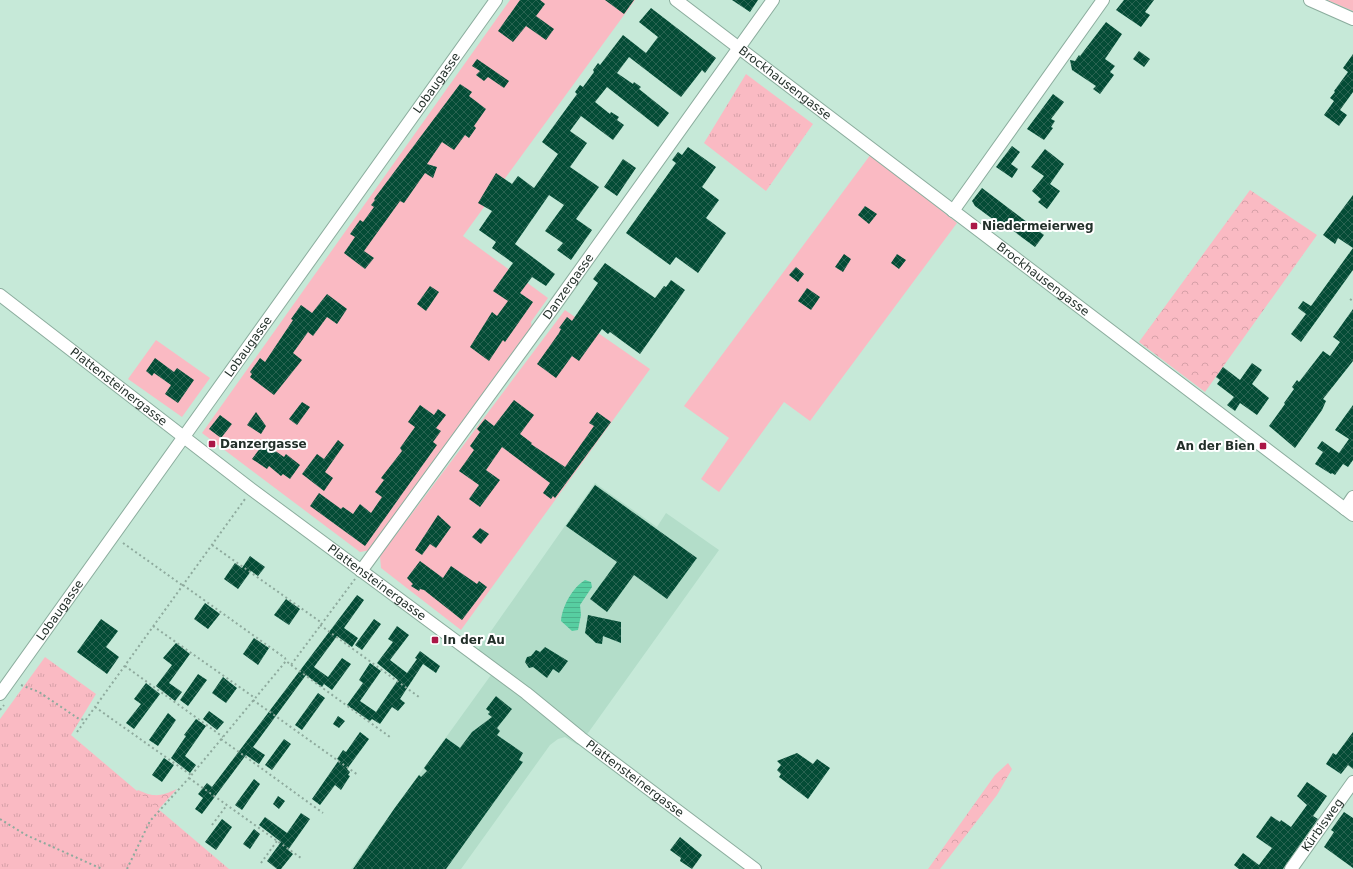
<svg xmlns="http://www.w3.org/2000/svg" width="1353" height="869" font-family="'DejaVu Sans',sans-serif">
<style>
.built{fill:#b3ddc9}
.green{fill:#fabac3}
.forest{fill:url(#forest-crowns)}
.park{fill:url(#park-tufts)}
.water{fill:url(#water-rules)}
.building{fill:url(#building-cross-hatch)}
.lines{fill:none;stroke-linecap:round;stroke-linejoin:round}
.minor-casing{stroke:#8cad9e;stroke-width:14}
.path{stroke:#8eaa9d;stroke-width:2;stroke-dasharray:2 3;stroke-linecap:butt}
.minor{stroke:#fff;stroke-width:12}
.poi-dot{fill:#ab1747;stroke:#fff;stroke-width:1.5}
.labels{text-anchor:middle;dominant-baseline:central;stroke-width:4;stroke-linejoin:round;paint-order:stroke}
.street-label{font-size:12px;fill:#23302a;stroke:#fff}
.poi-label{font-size:12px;font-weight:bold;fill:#23302a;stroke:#fff;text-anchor:start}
</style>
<defs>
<pattern id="forest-crowns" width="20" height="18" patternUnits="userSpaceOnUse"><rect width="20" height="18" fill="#fabac3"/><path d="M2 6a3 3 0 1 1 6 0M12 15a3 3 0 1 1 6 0" fill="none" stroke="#d6a0a8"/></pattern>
<pattern id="park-tufts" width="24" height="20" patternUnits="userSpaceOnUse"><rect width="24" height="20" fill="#fabac3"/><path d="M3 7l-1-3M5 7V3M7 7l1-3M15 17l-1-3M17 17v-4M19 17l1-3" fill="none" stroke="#d6a0a8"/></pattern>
<pattern id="water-rules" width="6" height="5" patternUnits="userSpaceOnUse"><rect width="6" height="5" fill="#57cea1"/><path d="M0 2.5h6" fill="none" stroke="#4bb18b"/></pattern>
<pattern id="building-cross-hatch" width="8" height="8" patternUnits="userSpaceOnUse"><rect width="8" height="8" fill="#044c36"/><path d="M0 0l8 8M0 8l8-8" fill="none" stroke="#296351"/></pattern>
</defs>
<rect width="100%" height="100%" fill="#c6e9d8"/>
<path class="built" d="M 595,483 L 657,527 L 666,513 L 719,550 L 588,733 L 578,745 L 565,737 L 558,739 L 550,745 L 461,869 L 351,869 L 491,675 L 470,661 Z"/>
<path class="green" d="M 510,0 L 635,0 L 463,236 L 548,298 L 531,322 L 532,328 L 371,550 L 360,552 L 202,433 Z
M 1327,0 L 1353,0 L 1353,11 Z
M 871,154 L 957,223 L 810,421 L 784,402 L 719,492 L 701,479 L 729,438 L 684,406 Z
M 565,310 L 650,369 L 461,630 L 381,568 L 380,556 Z
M 156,340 L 210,378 L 182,417 L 128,379 Z"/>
<path class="forest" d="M 1250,190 L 1317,235 L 1205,392 L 1139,342 Z
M 1008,763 L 1012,769 L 997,795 L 940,869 L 928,869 L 995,775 Z
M 177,789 L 149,820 L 124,805 L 138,790 C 155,798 161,796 177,789 Z"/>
<path class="park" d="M 746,74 L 813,124 L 766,191 L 704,143 Z
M 45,657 L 96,694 L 71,735 L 229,869 L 0,869 L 0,719 Z"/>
<path class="water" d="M 585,580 L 591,582 L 592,587 L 580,605 L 581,615 L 578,630 L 572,631 L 561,621 C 562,607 572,588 585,580 Z"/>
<path class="building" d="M 520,0 L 540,0 L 545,4 L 536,16 L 554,29 L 546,40 L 526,26 L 513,42 L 498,31 Z
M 605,0 L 634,0 L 624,14 Z
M 732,0 L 758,0 L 750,12 Z
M 1124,0 L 1154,0 L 1145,12 L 1150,15 L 1141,27 L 1116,10 Z
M 651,8 L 716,58 L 705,73 L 702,70 L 681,97 L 629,57 L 617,73 L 633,84 L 634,82 L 641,87 L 639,89 L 669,113 L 658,127 L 607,87 L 595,102 L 610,114 L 611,112 L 619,117 L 617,120 L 624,125 L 613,140 L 581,116 L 570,131 L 587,143 L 570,167 L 599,187 L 576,219 L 592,230 L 571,260 L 557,250 L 563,243 L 545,231 L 564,205 L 549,195 L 515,244 L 555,274 L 546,286 L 532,277 L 520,293 L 533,302 L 505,342 L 503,340 L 489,361 L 470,347 L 492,312 L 497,316 L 508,301 L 493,291 L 513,263 L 492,248 L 496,242 L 479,230 L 492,211 L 478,203 L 496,173 L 512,184 L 518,176 L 534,188 L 558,154 L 542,142 L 577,94 L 575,92 L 580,85 L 583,87 L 594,72 L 593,70 L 598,63 L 600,65 L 623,35 L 646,53 L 658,37 L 639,22 Z
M 1106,22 L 1122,34 L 1105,59 L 1115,66 L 1110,72 L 1114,75 L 1100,94 L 1093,89 L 1096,86 L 1072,70 L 1070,60 L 1075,61 L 1079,55 L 1080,56 Z
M 1139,51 L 1150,59 L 1144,67 L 1133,59 Z
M 1353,54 L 1353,92 L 1340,110 L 1347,115 L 1339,126 L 1324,115 L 1334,101 L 1330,98 L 1335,92 L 1334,91 L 1348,72 L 1343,68 Z
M 477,59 L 509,81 L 504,88 L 488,77 L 484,81 L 476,75 L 480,71 L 472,66 Z
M 460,84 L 472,92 L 469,96 L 486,109 L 474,126 L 476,128 L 469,138 L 465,135 L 454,150 L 442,142 L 427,164 L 437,167 L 433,178 L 425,173 L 404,203 L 400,201 L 364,251 L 374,258 L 365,269 L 344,253 L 355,237 L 350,234 L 360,220 L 363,222 L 374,207 L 371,205 L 375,200 L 374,199 Z
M 1053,94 L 1064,102 L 1051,119 L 1055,121 L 1051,127 L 1053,128 L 1044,140 L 1027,129 Z
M 1012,146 L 1020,152 L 1011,164 L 1018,169 L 1012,178 L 996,167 Z
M 688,147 L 716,167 L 702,187 L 719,200 L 706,218 L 726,233 L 698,273 L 676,257 L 670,265 L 626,233 L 676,163 L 672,160 L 678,152 L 682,155 Z
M 1045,149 L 1064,164 L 1050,184 L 1060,191 L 1047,209 L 1038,202 L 1041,199 L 1032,191 L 1044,176 L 1031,167 Z
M 623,159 L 636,168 L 617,196 L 604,187 Z
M 982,188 L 1044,235 L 1035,247 L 1000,221 L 999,223 L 994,220 L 975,206 L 972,201 Z
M 1353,195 L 1353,248 L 1338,238 L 1335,244 L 1323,235 Z
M 865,206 L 877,214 L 869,224 L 858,215 Z
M 1353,248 L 1353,270 L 1301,342 L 1291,334 L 1306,314 L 1298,308 L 1303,301 L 1311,306 Z
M 844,254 L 851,259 L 843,272 L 835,267 Z
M 897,254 L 906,260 L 899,269 L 891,263 Z
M 605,263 L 655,298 L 664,286 L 666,287 L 671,280 L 685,290 L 640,354 L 610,332 L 608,334 L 602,329 L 579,361 L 572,356 L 556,378 L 537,364 L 559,333 L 561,329 L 559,328 L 567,317 L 572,321 L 598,283 L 593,279 Z
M 796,267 L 804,274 L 798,282 L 789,275 Z
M 430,286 L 439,292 L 426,311 L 417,304 Z
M 807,288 L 820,297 L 811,310 L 798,301 Z
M 327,294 L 347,309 L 337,324 L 327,317 L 313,336 L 308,332 L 293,353 L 302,360 L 274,395 L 250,377 L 252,374 L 250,372 L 260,358 L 265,362 L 293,320 L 291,319 L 301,305 L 312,313 Z
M 1353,309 L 1353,361 L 1323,399 L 1326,401 L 1322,410 L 1295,448 L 1269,426 L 1285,404 L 1284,403 L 1294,389 L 1292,387 L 1297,380 L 1299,382 L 1323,351 L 1330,356 L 1340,342 L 1333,337 Z
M 155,358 L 174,372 L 177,368 L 194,380 L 178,403 L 165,394 L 171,385 L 154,373 L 152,376 L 146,371 Z
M 1252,363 L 1262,370 L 1252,384 L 1269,398 L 1257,415 L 1240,403 L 1235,411 L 1227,405 L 1234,397 L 1217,384 L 1220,380 L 1216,377 L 1223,367 L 1240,380 Z
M 514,400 L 534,415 L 520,434 L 532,443 L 531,444 L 565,467 L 594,426 L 589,423 L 597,412 L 611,422 L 555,498 L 553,496 L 551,499 L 543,493 L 550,483 L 502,447 L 486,470 L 500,480 L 480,507 L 469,499 L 479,485 L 459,471 L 474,450 L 470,446 L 480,432 L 477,429 L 485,419 L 494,426 Z
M 302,402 L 310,407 L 297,425 L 289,419 Z
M 420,405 L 434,415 L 438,409 L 446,415 L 436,428 L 441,431 L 433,442 L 437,445 L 365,546 L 310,506 L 319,493 L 341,509 L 343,507 L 353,514 L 360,504 L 371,513 L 382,497 L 375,492 L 384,480 L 381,478 L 402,451 L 400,448 L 415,427 L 408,422 Z
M 1353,405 L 1353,460 L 1348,467 L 1343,464 L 1335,475 L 1332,473 L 1331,474 L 1315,464 L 1323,452 L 1317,448 L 1322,441 L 1339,453 L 1349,439 L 1335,430 Z
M 256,412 L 266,426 L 261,434 L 247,425 Z
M 220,415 L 232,424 L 221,438 L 209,429 Z
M 338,440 L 344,445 L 325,472 L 333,478 L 324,491 L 302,474 L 317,454 L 324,459 Z
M 264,443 L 284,457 L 286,454 L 300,465 L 290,479 L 283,474 L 281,476 L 269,466 L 267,469 L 252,459 Z
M 595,485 L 697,558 L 667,599 L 634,575 L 607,612 L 590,599 L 617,562 L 566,526 Z
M 438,515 L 451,527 L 436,548 L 430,544 L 422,555 L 415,550 Z
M 480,528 L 489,534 L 481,544 L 472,537 Z
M 250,556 L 265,567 L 258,576 L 251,571 L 238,589 L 224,579 L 235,563 L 242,568 Z
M 420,561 L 443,578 L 451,566 L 477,584 L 479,581 L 487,587 L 462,620 L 424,590 L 420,589 L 419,591 L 411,586 L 413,584 L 407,578 Z
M 357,595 L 364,600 L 344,628 L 358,638 L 352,647 L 337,636 L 314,667 L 328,677 L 342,658 L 351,664 L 332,690 L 324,684 L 322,687 L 306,675 L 253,747 L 265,755 L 259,764 L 246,755 L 202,814 L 195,809 L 203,798 L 198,794 L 207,783 L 212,787 Z
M 286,599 L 300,609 L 289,625 L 274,615 Z
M 205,603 L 220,614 L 208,629 L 194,619 Z
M 588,615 L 621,622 L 621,643 L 603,636 L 602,644 L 596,643 L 585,633 Z
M 101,619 L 118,631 L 106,647 L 119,657 L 107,674 L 77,652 Z
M 374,619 L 381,624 L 362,650 L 355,645 Z
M 397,626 L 409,635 L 390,660 L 407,673 L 417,659 L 415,658 L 420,651 L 440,666 L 436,673 L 423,664 L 400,699 L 405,703 L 398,711 L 392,707 L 380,724 L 372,719 L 370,721 L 347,705 L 363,683 L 359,680 L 370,663 L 381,671 L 360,701 L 376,712 L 398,680 L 377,663 L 393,642 L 388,639 Z
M 254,638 L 269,648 L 258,665 L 243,654 Z
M 176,643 L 190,654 L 169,683 L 182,692 L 175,701 L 156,686 L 172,665 L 163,658 Z
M 545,647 L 568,661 L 559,673 L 553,669 L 547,678 L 533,667 L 529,668 L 525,662 L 527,657 L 531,656 L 536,650 L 540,652 Z
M 198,674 L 207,680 L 188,706 L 180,700 Z
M 223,677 L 237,688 L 226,703 L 212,693 Z
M 146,683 L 160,694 L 134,729 L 126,723 L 141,704 L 134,699 Z
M 318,693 L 325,698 L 302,730 L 295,725 Z
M 496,696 L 512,709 L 497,728 L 500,731 L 497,735 L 523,753 L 519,760 L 523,762 L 446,869 L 353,869 L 394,809 L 419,775 L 421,777 L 427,771 L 424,768 L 446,738 L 460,748 L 472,732 L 492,717 L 488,714 L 490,712 L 486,709 Z
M 209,711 L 224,722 L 217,730 L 203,719 Z
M 168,713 L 176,720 L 158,746 L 149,740 Z
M 338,716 L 345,721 L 339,728 L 333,724 Z
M 196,719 L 206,726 L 185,756 L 196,765 L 190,773 L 171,758 L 186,736 L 184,735 Z
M 360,732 L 369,739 L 347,769 L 350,772 L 348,775 L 350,776 L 341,790 L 335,785 L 320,805 L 312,799 L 339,760 L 337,759 L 343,750 L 346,752 Z
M 1353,732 L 1353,769 L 1348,765 L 1341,774 L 1326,764 L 1333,753 L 1336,755 Z
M 284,739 L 291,744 L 272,770 L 265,765 Z
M 797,753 L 813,764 L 817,759 L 830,768 L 808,799 L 779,777 L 781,774 L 777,770 L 781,765 L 777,761 Z
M 164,758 L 174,765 L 162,782 L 152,775 Z
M 254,779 L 260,784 L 242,810 L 235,805 Z
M 1307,782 L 1327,796 L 1313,816 L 1318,819 L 1283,869 L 1239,869 L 1234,865 L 1243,853 L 1259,865 L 1272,848 L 1256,837 L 1271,816 L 1280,822 L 1281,820 L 1291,827 L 1307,805 L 1297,796 Z
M 278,796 L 285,801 L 279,809 L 273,804 Z
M 1344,812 L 1353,818 L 1353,868 L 1324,847 L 1334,832 L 1331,830 Z
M 301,813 L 310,819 L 288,850 L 293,854 L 281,869 L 277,869 L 267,861 L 281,842 L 259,825 L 265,817 L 287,833 Z
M 222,819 L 232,827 L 216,850 L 205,842 Z
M 254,829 L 260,834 L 250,849 L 243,844 Z
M 680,837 L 702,855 L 692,869 L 680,861 L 681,858 L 670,850 Z"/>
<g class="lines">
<defs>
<g id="minor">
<path id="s1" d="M 676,0 L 1353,515"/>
<path d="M 1310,0 L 1353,19"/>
<path d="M 953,211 L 1103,0"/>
<path id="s2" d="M 0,295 L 251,489 L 526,693 L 581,738 L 755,869"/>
<path d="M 1345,509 L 1353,497"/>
<path id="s3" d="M 361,571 L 553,308 L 773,0"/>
<path id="s4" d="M 0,694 L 496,0"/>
<path id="s5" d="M 1291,869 L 1353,782"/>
</g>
</defs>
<use href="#minor" class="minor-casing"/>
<path class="path" d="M 1350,299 L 1353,301
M 123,543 L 182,585
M 212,545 L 322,623
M 183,585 L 285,658 L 286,661
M 320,625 L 419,697
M 153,626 L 255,698
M 291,665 L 390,737
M 125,666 L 223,737
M 21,685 L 39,692 L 79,719 L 86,720
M 253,700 L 358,775
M 95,707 L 191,775
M 0,710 L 4,705
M 77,732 L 245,499
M 221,739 L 323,813
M 189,778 L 301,858
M 0,819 L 26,835 L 102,869
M 212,825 L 227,805
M 261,863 L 277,841
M 127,869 L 150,821 L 189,778 L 286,661 L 291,665 L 355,579"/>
<use href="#minor" class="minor"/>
</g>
<g class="poi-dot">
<rect x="970" y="222" width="8" height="8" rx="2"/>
<rect x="208" y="440" width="8" height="8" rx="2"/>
<rect x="1259" y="442" width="8" height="8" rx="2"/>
<rect x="431" y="636" width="8" height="8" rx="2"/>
</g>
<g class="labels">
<g class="street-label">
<text stroke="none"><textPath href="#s4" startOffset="751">Lobaugasse</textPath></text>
<text stroke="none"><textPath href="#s1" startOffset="137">Brockhausengasse</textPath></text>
<text stroke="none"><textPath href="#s1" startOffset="461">Brockhausengasse</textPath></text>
<text stroke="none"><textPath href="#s3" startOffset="352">Danzergasse</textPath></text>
<text stroke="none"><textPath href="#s4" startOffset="427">Lobaugasse</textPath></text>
<text stroke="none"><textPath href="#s2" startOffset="150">Plattensteinergasse</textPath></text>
<text stroke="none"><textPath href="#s2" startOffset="474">Plattensteinergasse</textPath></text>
<text stroke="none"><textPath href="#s4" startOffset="103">Lobaugasse</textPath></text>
<text stroke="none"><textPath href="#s2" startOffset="798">Plattensteinergasse</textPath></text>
<text stroke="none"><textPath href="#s5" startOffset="54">Kürbisweg</textPath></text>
</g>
<g class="poi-label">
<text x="982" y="226">Niedermeierweg</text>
<text x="220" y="444">Danzergasse</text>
<text x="1255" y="446" text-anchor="end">An der Bien</text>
<text x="443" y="640">In der Au</text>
</g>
</g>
</svg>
